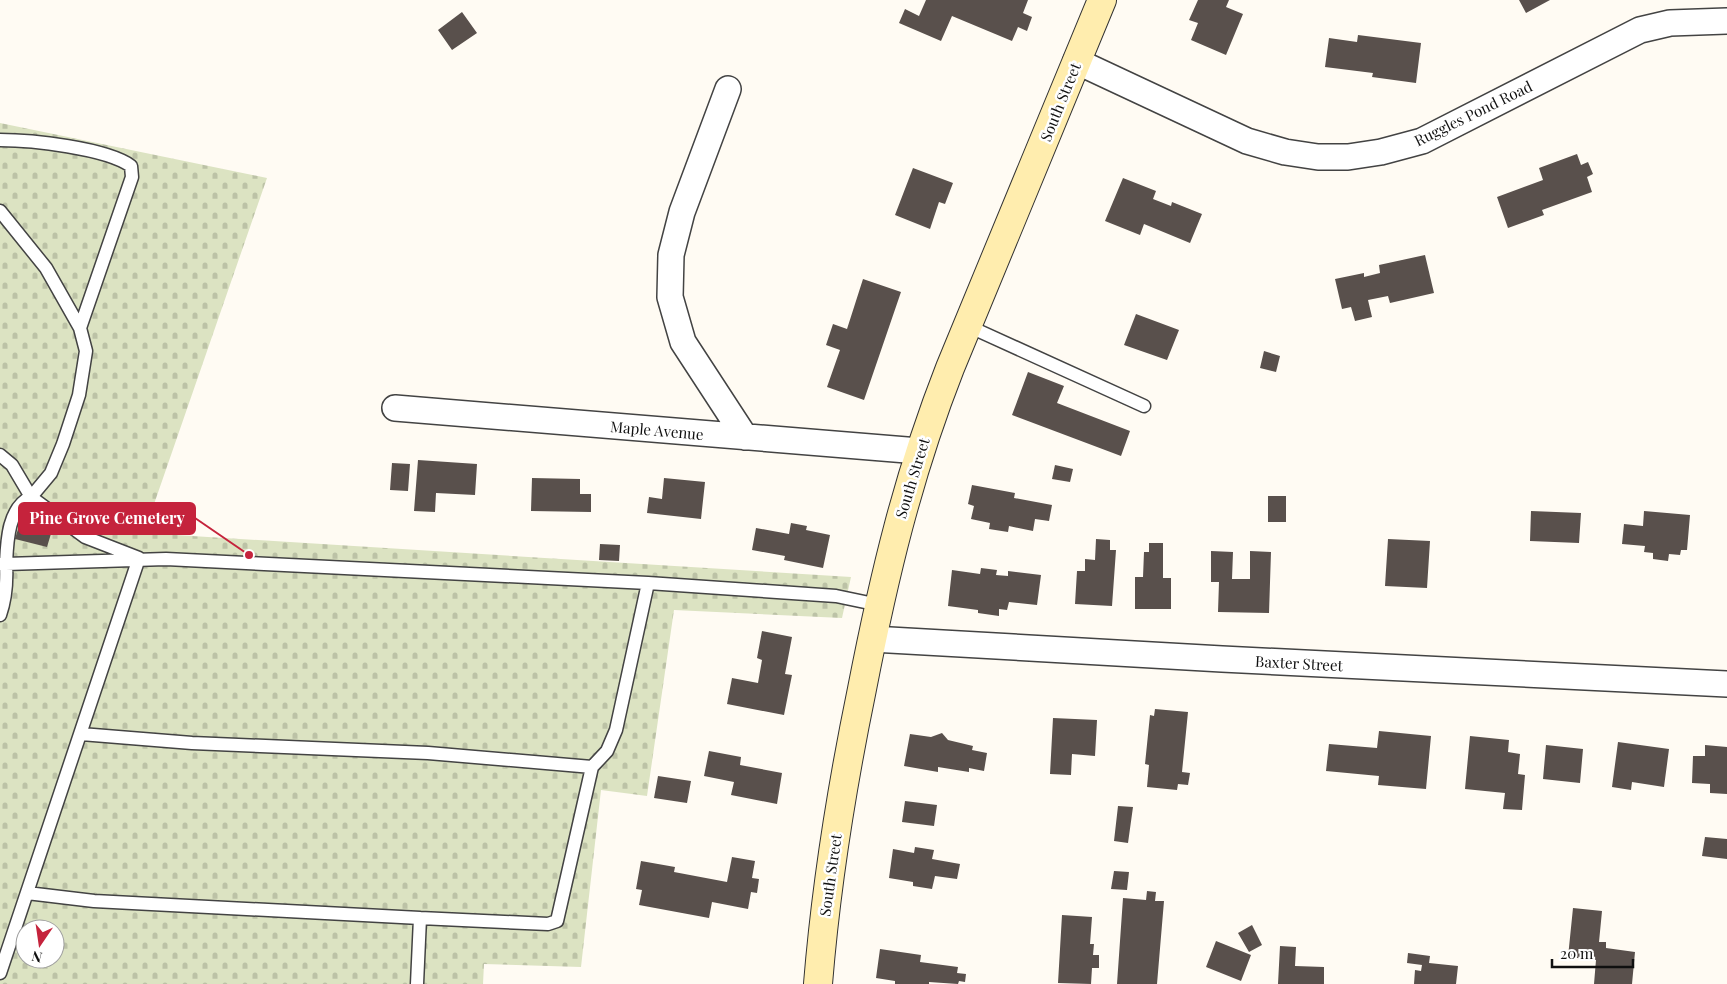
<svg xmlns="http://www.w3.org/2000/svg" width="1727" height="984" font-family="'Playfair Display',serif">
<style>
.cemetery{fill:url(#cemetery-stones);fill-rule:evenodd}
.building{fill:#59504c}
.lines{fill:none;stroke-linecap:round;stroke-linejoin:round}
.service-casing{stroke:#434343;stroke-width:15}
.minor-casing{stroke:#434343;stroke-width:28}
.secondary-casing{stroke:#323232;stroke-width:30}
.service{stroke:#fff;stroke-width:12}
.minor{stroke:#fff;stroke-width:25}
.secondary{stroke:#ffedae;stroke-width:28}
.labels{text-anchor:middle;dominant-baseline:central;stroke-width:5;stroke-linejoin:round;paint-order:stroke}
.street-label{font-size:15px;fill:#101010;stroke:#fff}
.leader{fill:none;stroke:#c5233c;stroke-width:2}
.callout-dot{fill:#c5233c;stroke:#fff;stroke-width:2}
.callout{fill:#c5233c;stroke:#c5233c;stroke-width:2}
.callout-label{font-size:16px;text-anchor:middle;font-weight:bold;fill:#fff}
</style>
<defs>
<pattern id="cemetery-stones" width="16" height="16" patternUnits="userSpaceOnUse" patternTransform="scale(1.25)"><rect width="16" height="16" fill="#dce3c2"/><path d="M2 7V4a2 2 0 0 1 4 0v3zM10 15v-3a2 2 0 0 1 4 0v3z" fill="#bcc2a6"/></pattern>
</defs>
<rect width="100%" height="100%" fill="#fffbf3"/>
<path class="cemetery" d="M 0,123 L 267,178 L 144,533 L 851,577 L 842,618 L 674,610 L 647,796 L 601,790 L 581,967 L 484,964 L 483,984 L 0,984 ZM 25,929 L 55,929 L 55,959 L 25,959 Z"/>
<path class="building" d="M 926,0 L 1028,0 L 1023,13 L 1032,17 L 1027,31 L 1018,27 L 1012,41 L 952,16 L 941,41 L 899,23 L 905,9 L 919,16 Z
M 1198,0 L 1229,0 L 1226,7 L 1243,14 L 1226,55 L 1191,40 L 1198,23 L 1189,20 Z
M 1519,0 L 1550,0 L 1526,13 Z
M 462,12 L 477,33 L 452,50 L 438,30 Z
M 1358,35 L 1421,43 L 1416,83 L 1372,77 L 1373,73 L 1325,67 L 1329,38 L 1357,42 Z
M 1577,154 L 1581,165 L 1588,162 L 1593,174 L 1587,177 L 1592,192 L 1542,210 L 1544,215 L 1508,228 L 1497,197 L 1543,180 L 1539,168 Z
M 913,168 L 953,183 L 945,204 L 939,202 L 930,229 L 895,215 Z
M 1123,178 L 1156,191 L 1153,199 L 1171,206 L 1172,202 L 1202,214 L 1190,243 L 1144,224 L 1140,235 L 1105,221 Z
M 1425,255 L 1434,293 L 1390,303 L 1388,296 L 1368,300 L 1372,317 L 1355,321 L 1351,307 L 1342,309 L 1335,279 L 1364,273 L 1364,277 L 1380,273 L 1379,265 Z
M 863,279 L 901,292 L 864,400 L 827,387 L 840,350 L 826,345 L 833,324 L 847,329 Z
M 1136,314 L 1179,330 L 1167,360 L 1124,345 Z
M 1264,351 L 1280,356 L 1276,372 L 1260,368 Z
M 1028,372 L 1064,386 L 1057,403 L 1130,431 L 1121,456 L 1012,415 Z
M 418,460 L 477,464 L 475,495 L 436,493 L 435,512 L 414,511 Z
M 392,463 L 410,464 L 408,491 L 390,490 Z
M 1055,465 L 1073,469 L 1070,482 L 1052,479 Z
M 532,478 L 580,479 L 580,494 L 591,494 L 591,512 L 531,511 Z
M 664,478 L 705,482 L 701,519 L 647,513 L 649,497 L 662,499 Z
M 972,485 L 1015,493 L 1014,498 L 1052,505 L 1049,521 L 1035,519 L 1033,531 L 1009,526 L 1008,532 L 989,529 L 990,523 L 971,519 L 974,506 L 968,504 Z
M 1268,496 L 1286,496 L 1286,522 L 1268,522 Z
M 1531,511 L 1581,513 L 1579,543 L 1530,541 Z
M 1644,511 L 1690,515 L 1687,550 L 1681,550 L 1680,555 L 1669,554 L 1668,561 L 1653,559 L 1653,553 L 1644,552 L 1645,546 L 1622,544 L 1624,524 L 1643,526 Z
M 21,519 L 53,527 L 47,547 L 15,539 Z
M 791,523 L 807,526 L 806,530 L 830,535 L 823,568 L 784,560 L 785,556 L 752,550 L 756,528 L 789,534 Z
M 1096,539 L 1110,540 L 1110,550 L 1116,550 L 1112,606 L 1075,604 L 1077,571 L 1085,571 L 1085,559 L 1095,560 Z
M 1388,539 L 1430,541 L 1427,588 L 1385,586 Z
M 1149,543 L 1163,543 L 1163,578 L 1171,578 L 1171,609 L 1135,609 L 1135,577 L 1143,577 L 1144,552 L 1149,552 Z
M 600,544 L 620,545 L 619,561 L 599,560 Z
M 1211,551 L 1233,552 L 1232,579 L 1250,579 L 1250,551 L 1271,552 L 1269,613 L 1218,612 L 1219,582 L 1211,582 Z
M 981,568 L 997,570 L 996,575 L 1008,576 L 1008,571 L 1041,575 L 1037,605 L 1009,602 L 1007,610 L 999,609 L 999,616 L 978,613 L 978,610 L 948,606 L 952,570 L 980,574 Z
M 762,631 L 792,637 L 785,674 L 792,675 L 784,715 L 727,704 L 732,678 L 758,683 L 762,660 L 757,658 Z
M 1155,709 L 1188,712 L 1182,772 L 1190,773 L 1188,785 L 1178,784 L 1177,790 L 1147,787 L 1149,765 L 1145,764 L 1150,715 L 1154,716 Z
M 1053,718 L 1097,720 L 1095,756 L 1072,754 L 1071,775 L 1050,774 Z
M 1379,731 L 1431,736 L 1426,789 L 1378,785 L 1379,776 L 1326,771 L 1329,744 L 1377,748 Z
M 942,733 L 948,740 L 973,746 L 972,750 L 987,753 L 984,771 L 969,768 L 969,772 L 938,767 L 938,772 L 904,766 L 910,734 L 931,737 Z
M 1470,736 L 1509,740 L 1508,752 L 1520,754 L 1518,774 L 1525,775 L 1522,810 L 1503,809 L 1505,793 L 1465,789 Z
M 1618,742 L 1669,749 L 1664,787 L 1632,782 L 1631,790 L 1612,787 Z
M 1546,745 L 1583,749 L 1580,783 L 1543,779 Z
M 1705,745 L 1727,747 L 1727,794 L 1710,793 L 1710,784 L 1692,783 L 1693,756 L 1705,756 Z
M 709,751 L 741,757 L 740,765 L 782,773 L 777,804 L 731,795 L 734,782 L 704,776 Z
M 658,776 L 691,781 L 687,803 L 654,798 Z
M 905,801 L 937,805 L 934,826 L 902,822 Z
M 1118,806 L 1133,807 L 1128,843 L 1114,841 Z
M 1705,837 L 1727,839 L 1727,859 L 1702,856 Z
M 915,847 L 934,850 L 932,859 L 960,864 L 957,879 L 935,876 L 932,889 L 913,886 L 913,882 L 889,878 L 893,849 L 914,853 Z
M 732,857 L 755,861 L 752,878 L 759,879 L 757,893 L 751,892 L 748,909 L 712,902 L 709,918 L 639,905 L 642,890 L 636,889 L 641,861 L 675,867 L 674,872 L 727,882 Z
M 1114,871 L 1129,872 L 1127,890 L 1111,889 Z
M 1147,891 L 1156,892 L 1155,901 L 1164,901 L 1157,984 L 1117,984 L 1123,898 L 1146,900 Z
M 1573,908 L 1602,911 L 1599,942 L 1606,942 L 1606,948 L 1635,952 L 1632,984 L 1594,984 L 1596,960 L 1568,957 Z
M 1062,915 L 1092,917 L 1090,944 L 1094,944 L 1093,955 L 1099,955 L 1099,968 L 1092,968 L 1091,984 L 1058,983 Z
M 1252,925 L 1262,945 L 1249,952 L 1238,933 Z
M 1216,941 L 1251,955 L 1241,981 L 1206,967 Z
M 1280,946 L 1296,947 L 1295,966 L 1324,967 L 1324,984 L 1278,984 Z
M 880,949 L 921,955 L 920,962 L 958,967 L 957,973 L 966,974 L 965,982 L 959,981 L 958,984 L 929,982 L 929,984 L 895,984 L 895,981 L 876,978 Z
M 1408,953 L 1430,956 L 1429,963 L 1458,966 L 1456,984 L 1414,984 L 1415,970 L 1421,971 L 1422,965 L 1407,963 Z"/>
<g class="lines">
<defs>
<path id="service" d="M 0,140 C 31,140 106,148 131,166 L 132,177 L 80,328 L 86,351 L 79,395 L 63,444 L 51,473 L 31,497 L 85,537 L 139,558 L 0,973
M 0,211 L 46,268 L 80,328
M 968,326 L 1144,406
M 0,455 L 12,465 L 31,497 C 8,508 7,541 6,564 L 166,559 L 648,583 L 616,730 L 607,751 L 592,767
M 0,564 L 6,564 C 7,582 6,598 0,615
M 648,583 L 836,596 L 879,605
M 81,734 L 192,743 L 428,753 L 592,767 L 557,921 L 548,924 L 420,918
M 27,893 L 94,901 L 420,918 L 417,984"/>
<path id="minor" d="M 1076,61 L 1247,141 L 1285,152 L 1318,157 L 1348,157 L 1381,152 L 1422,141 L 1640,30 L 1670,23 L 1727,21
M 728,89 L 682,212 L 671,255 L 670,297 L 683,342 L 745,437
M 395,408 L 919,451
M 872,639 L 1222,659 L 1727,684"/>
<path id="secondary" d="M 818,984 C 826,885 842,786 862,689 C 884,576 908,475 950,368 L 1102,0"/>
</defs>
<use href="#service" class="service-casing"/>
<use href="#minor" class="minor-casing"/>
<use href="#secondary" class="secondary-casing"/>
<use href="#service" class="service"/>
<use href="#minor" class="minor"/>
<use href="#secondary" class="secondary"/>
</g>
<g class="labels">
<g class="street-label">
<text transform="translate(1060 102) rotate(-68)">South Street</text>
<text transform="translate(1473 113) rotate(-26)">Ruggles Pond Road</text>
<text transform="translate(657 430) rotate(5)">Maple Avenue</text>
<text transform="translate(912 478) rotate(-73)">South Street</text>
<text transform="translate(1299 663) rotate(3)">Baxter Street</text>
<text transform="translate(830 875) rotate(-82)">South Street</text>
</g>
</g>
<path class="leader" d="M249 555L195 518"/>
<circle class="callout-dot" cx="249" cy="555" r="5"/>
<rect class="callout" x="19" y="503" width="176" height="31" rx="5"/>
<g class="callout-label">
<text x="107" y="524">Pine Grove Cemetery</text>
</g>
<g transform="translate(40 944) rotate(193)"><circle r="24" fill="#ffffff" stroke="#9f9f9f"/>
<path d="M0-4L9 19L0 12L-9 19Z" fill="#c5233c"/>
<text y="-8" font-size="14" font-weight="bold" text-anchor="middle" fill="#101010">N</text>
</g>
<path d="M1552 959v8h81v-8" fill="none" stroke="#101010" stroke-width="2.5"/>
<text x="1560" y="959" font-size="15" fill="#101010" stroke="#ffffff" stroke-width="4" paint-order="stroke">20 m</text>
</svg>
